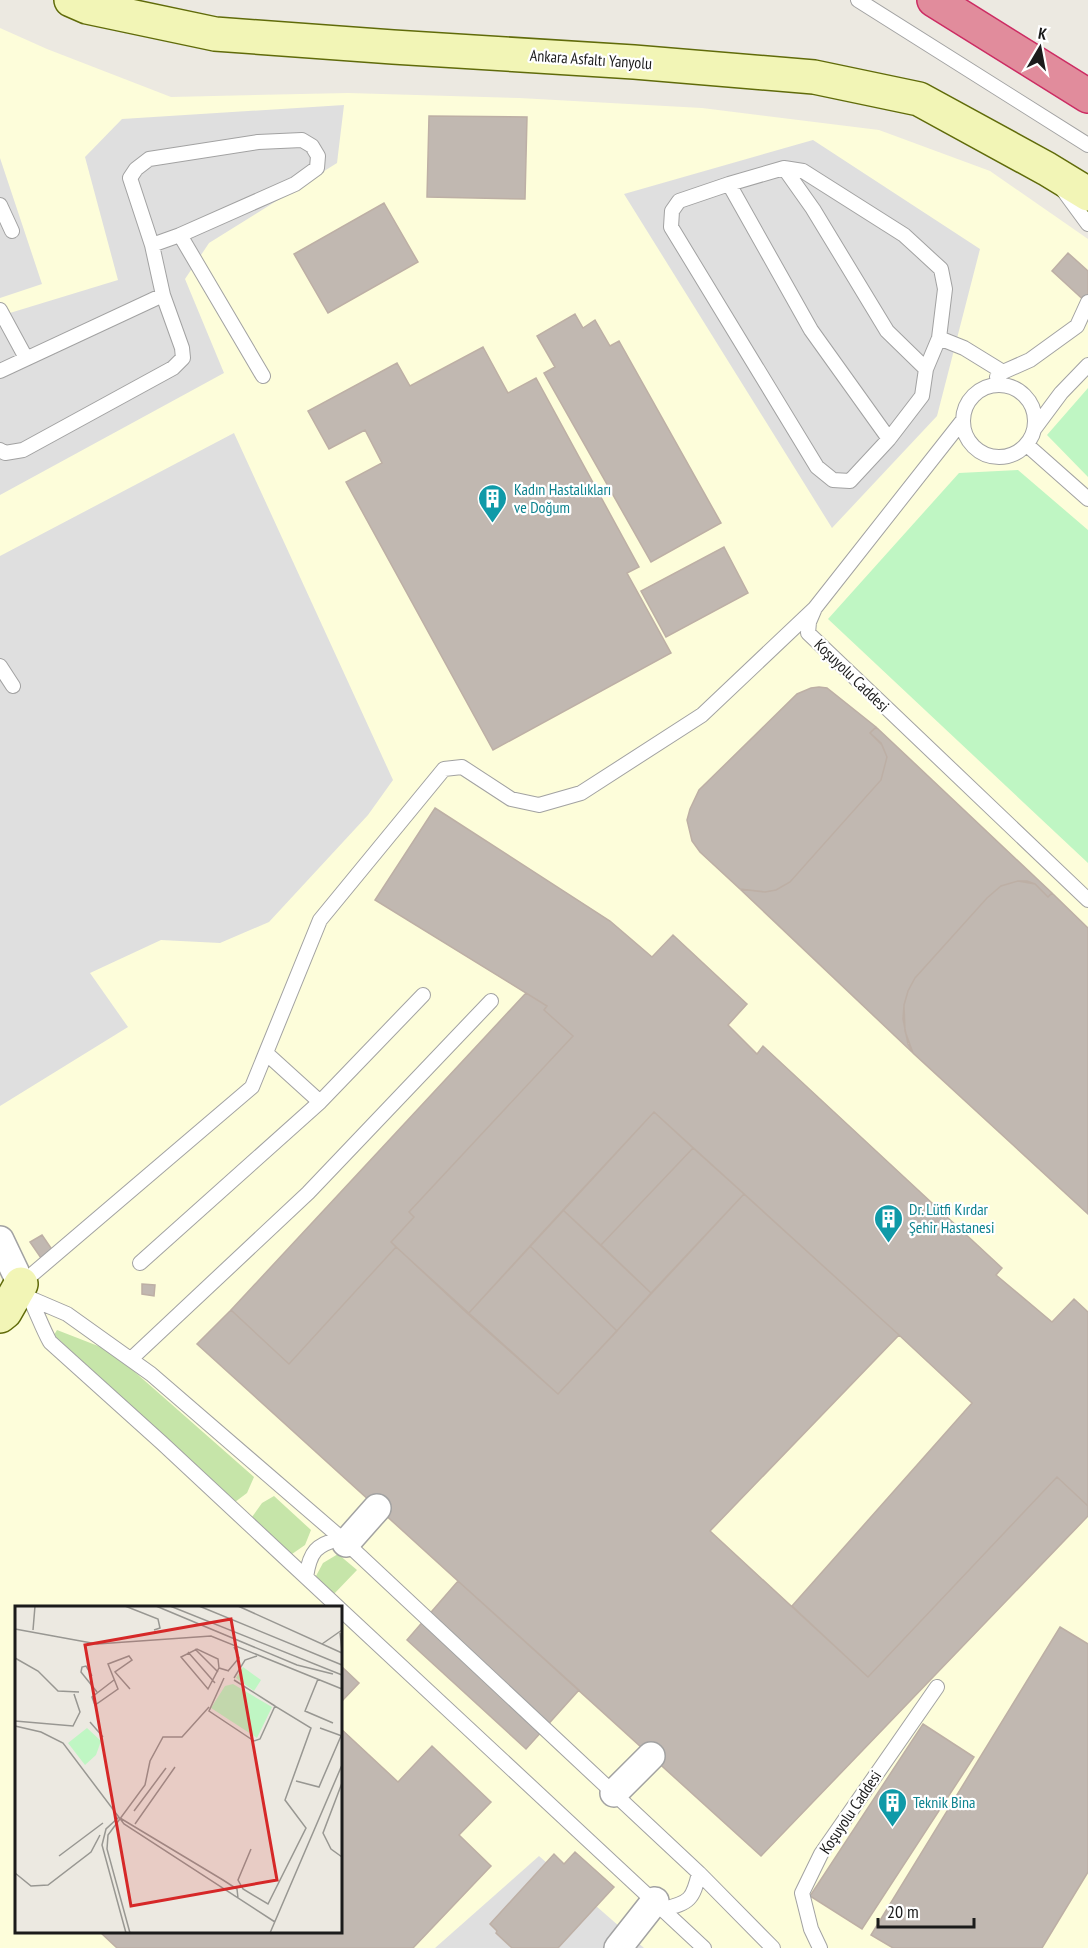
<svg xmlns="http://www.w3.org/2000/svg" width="1088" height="1948" font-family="'PT Sans Narrow',sans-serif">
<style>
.education{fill:#fdfdda;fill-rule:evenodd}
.grass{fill:#c6e5a9}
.park{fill:#bff6c3}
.parking{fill:#dfdfdf}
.building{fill:#c1b8b1;stroke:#bdafa5;stroke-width:1.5}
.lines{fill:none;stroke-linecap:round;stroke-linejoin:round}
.lane-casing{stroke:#a2a2a2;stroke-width:16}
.street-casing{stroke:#a2a2a2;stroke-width:30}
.secondary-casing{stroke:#606b0a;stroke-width:36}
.highway-casing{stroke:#cc2c63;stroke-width:36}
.lane{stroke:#fff;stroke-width:14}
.street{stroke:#fff;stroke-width:27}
.secondary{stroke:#f2f5b6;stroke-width:33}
.highway{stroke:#e18c9c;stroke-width:33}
.labels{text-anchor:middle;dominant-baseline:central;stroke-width:4.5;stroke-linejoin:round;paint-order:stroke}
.street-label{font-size:16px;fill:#1b1b1b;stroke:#fff}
.culture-label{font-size:16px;fill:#0d838f;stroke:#fff;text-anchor:start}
.inset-road{fill:none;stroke:#989792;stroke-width:1.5}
.view{fill:#d62828;fill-opacity:0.15;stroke:#d62828;stroke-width:3}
.inset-edge{fill:none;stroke:#1b1b1b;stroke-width:3}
</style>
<rect width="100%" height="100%" fill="#ece9e1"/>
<path class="education" d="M 0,28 L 47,49 L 171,97 L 348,93 L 519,98 L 702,108 L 879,130 L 990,171 L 1088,239 L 1088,1948 L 0,1948 ZM 16,1608 L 340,1608 L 340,1932 L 16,1932 Z"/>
<path class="grass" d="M 57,1330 L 111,1351 L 254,1477 L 247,1493 L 235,1502 L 54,1335 Z
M 274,1496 L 311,1530 L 305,1545 L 292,1554 L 252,1517 L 262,1503 Z
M 338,1554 L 357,1570 L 333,1595 L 316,1576 L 323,1563 Z"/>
<path class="park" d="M 1088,388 L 1088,477 L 1047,435 Z
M 1018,470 L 1088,530 L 1088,863 L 828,619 L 959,473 Z"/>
<path class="parking" d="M 344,105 L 337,163 L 209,243 L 185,279 L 224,373 L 0,495 L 0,316 L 118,280 L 85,157 L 122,119 Z
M 813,140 L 980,249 L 937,416 L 832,528 L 624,194 Z
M 0,158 L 42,284 L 0,298 Z
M 234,433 L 393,780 L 368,815 L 269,922 L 220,943 L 161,940 L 90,973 L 128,1027 L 0,1106 L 0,556 Z
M 539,1856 L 644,1948 L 435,1948 Z"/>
<path class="building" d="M 429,116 L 527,117 L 525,199 L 427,197 Z
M 384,203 L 418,262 L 328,313 L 294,254 Z
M 1068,253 L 1088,271 L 1088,304 L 1052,271 Z
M 575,314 L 583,328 L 595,320 L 610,346 L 619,341 L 721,523 L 651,562 L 544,373 L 555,367 L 537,336 Z
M 483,347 L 508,393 L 536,378 L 639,567 L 627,573 L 671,653 L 493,750 L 346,482 L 382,463 L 365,430 L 329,449 L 308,411 L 397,363 L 410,386 Z
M 724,547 L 748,593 L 666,637 L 641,591 Z
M 819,687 L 827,688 L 876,727 L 870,733 L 881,743 L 887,757 L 881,780 L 790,882 L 776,890 L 765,892 L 740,889 L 700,852 L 692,841 L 687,820 L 690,809 L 699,790 L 797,694 L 811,688 Z
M 876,727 L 1052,893 L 1048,897 L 1035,884 L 1027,881 L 1018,881 L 1001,886 L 987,898 L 915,978 L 908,991 L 904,1005 L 903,1019 L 908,1044 L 913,1053 L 740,889 L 765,892 L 776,890 L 790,882 L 881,780 L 887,757 L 882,745 L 870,733 Z
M 435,808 L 610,921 L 652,957 L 673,935 L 747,1004 L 728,1025 L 757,1054 L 763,1046 L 1002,1268 L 996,1275 L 1052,1322 L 1074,1299 L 1088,1312 L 1088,1506 L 1057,1477 L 868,1677 L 792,1606 L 972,1403 L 899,1335 L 654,1112 L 468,1314 L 391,1242 L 414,1217 L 409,1212 L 573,1036 L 544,1010 L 547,1006 L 375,900 Z
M 1018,881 L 1035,884 L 1048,897 L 1052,893 L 1088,928 L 1088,1214 L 913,1053 L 905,1031 L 904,1005 L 908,991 L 915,978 L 987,898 L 1001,886 Z
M 526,993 L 547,1006 L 544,1010 L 573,1036 L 409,1212 L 414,1217 L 391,1242 L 396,1247 L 289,1364 L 231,1310 Z
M 654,1112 L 693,1148 L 601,1245 L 563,1210 Z
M 693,1148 L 744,1194 L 651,1293 L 601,1245 Z
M 744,1194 L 899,1335 L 710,1531 L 868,1677 L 1057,1477 L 1088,1506 L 1088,1516 L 761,1856 L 197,1344 L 231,1310 L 289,1364 L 396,1247 L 558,1394 Z
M 563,1210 L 651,1293 L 617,1331 L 530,1246 Z
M 42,1235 L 53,1251 L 41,1258 L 30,1242 Z
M 530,1246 L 617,1331 L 558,1394 L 468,1314 Z
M 142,1284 L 155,1285 L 154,1296 L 142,1294 Z
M 458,1581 L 579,1690 L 526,1749 L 407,1640 Z
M 1060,1627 L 1088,1644 L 1088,1872 L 1042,1948 L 893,1948 L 871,1935 Z
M 340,1665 L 359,1683 L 340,1703 Z
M 923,1724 L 974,1757 L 862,1929 L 810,1896 Z
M 340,1728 L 398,1782 L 432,1746 L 491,1802 L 459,1835 L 491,1866 L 413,1948 L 117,1948 L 100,1932 L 340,1932 Z
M 575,1852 L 614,1887 L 558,1948 L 512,1948 L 496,1933 L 497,1931 L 490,1924 L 554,1854 L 564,1864 Z"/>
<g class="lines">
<defs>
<path id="lane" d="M 858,0 L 1088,145
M 784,168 L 813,209 L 887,331 L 926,369
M 729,184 L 811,330 L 889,439
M 1063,190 L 1088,224
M 0,205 L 12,231
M 152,245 L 180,235
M 0,310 L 26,358
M 939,338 L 945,289 L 941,269 L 904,235 L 803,171 L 784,168 L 729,184 L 679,201 L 672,211 L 671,227 L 817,467 L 833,480 L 850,481 L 889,439 L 922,396 L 926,369 L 939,338 L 964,348 L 1003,372
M 0,371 L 163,295
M 997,377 L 1003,372 L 1030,360 L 1077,326 L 1088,302
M963 421a36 36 0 1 1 72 0a36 36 0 1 1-72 0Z
M 963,420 L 815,608 L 809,622 L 808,633 L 1088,900
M 1035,428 L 1061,393 L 1088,365
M 1027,445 L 1088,499
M 0,450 L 5,453 L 23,450 L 173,368 L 183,358 L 182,348 L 163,295 L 152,245 L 130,178 L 136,169 L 149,159 L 258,142 L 302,140 L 312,146 L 318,156 L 317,168 L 295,184 L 180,235 L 263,376
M 0,666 L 13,686
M 266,1053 L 320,1102
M 140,1263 L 320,1102 L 423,995
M 32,1299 L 67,1314 L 151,1374 L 341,1538 L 699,1873 L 773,1948
M 131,1359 L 308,1193 L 491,1001
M 306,1577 C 310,1551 316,1545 341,1538
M 339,1608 L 162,1443 L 50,1342 C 39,1322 34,1302 21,1284 L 252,1087 L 320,920 L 444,769 L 462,767 L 511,799 L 539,805 L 581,793 L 702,715 L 815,608
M 340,1609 L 704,1948
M 663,1909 C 690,1903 693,1899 699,1873
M 820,1948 L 811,1929 L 802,1893 L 821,1854 L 937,1687"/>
<path id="street" d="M 0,1240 L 21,1284
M 346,1543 L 377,1508
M 614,1793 L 651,1756
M 618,1948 L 655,1901"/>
<path id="secondary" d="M 71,0 L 87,7 L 215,34 L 393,47 L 634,62 L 814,77 L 919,99 L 1047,169 L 1088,194
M 0,1316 L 5,1312 L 21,1284"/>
<path id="highway" d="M 934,0 L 1088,96"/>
</defs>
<use href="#lane" class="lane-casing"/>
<use href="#street" class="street-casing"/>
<use href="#secondary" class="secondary-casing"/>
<use href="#highway" class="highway-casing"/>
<use href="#lane" class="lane"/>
<use href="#street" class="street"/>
<use href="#secondary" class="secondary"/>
<use href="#highway" class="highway"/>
</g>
<defs>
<symbol id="building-pin" viewBox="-11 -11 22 30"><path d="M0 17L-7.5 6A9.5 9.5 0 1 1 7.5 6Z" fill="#0f9aa8" stroke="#fff"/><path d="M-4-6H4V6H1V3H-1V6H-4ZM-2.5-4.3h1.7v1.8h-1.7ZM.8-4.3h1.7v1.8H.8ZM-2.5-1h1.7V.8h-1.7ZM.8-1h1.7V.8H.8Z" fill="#fff"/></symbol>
</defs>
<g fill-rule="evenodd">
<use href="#building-pin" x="476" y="482" width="33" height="45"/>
<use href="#building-pin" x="872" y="1202" width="33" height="45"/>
<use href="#building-pin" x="876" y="1786" width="33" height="45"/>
</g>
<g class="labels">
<g class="street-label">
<text transform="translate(591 59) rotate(4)">Ankara Asfaltı Yanyolu</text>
<text transform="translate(852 675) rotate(44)">Koşuyolu Caddesi</text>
<text transform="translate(850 1812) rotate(-56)">Koşuyolu Caddesi</text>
</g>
<g class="culture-label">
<text x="514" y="489">Kadın Hastalıkları<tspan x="514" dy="18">ve Doğum</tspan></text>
<text x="909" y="1209">Dr. Lütfi Kırdar<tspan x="909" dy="18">Şehir Hastanesi</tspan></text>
<text x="913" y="1802">Teknik Bina</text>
</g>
</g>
<g transform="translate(15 1606)">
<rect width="327" height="327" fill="#ece9e1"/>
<path d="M 228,61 L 246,74 L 239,85 L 221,72 ZM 218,78 L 257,101 L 242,132 L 196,102 L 210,80 ZM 72,122 L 86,135 L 81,149 L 70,159 L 53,137 Z" fill="#bff6c3"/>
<path class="inset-road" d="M 110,0 L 143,13 L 145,22 L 139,24M 141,0 L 282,59 L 318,68M 155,0 L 327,69M 184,0 L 327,59M 223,0 L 327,47M 0,23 L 82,38 L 196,30 L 327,83M 18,24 L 20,0M 325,27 L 327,45M 307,38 L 327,24M 180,43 L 203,66M 173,46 L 200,77M 0,52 L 23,65 L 43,85 L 64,86M 204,62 L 203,53 L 182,43 L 166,51 L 193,83 L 204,62 L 214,65M 213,65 L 224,52 L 219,41M 77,70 L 71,60 L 67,61 L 66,66 L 82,86M 209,72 L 194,105 L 239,135 L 245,133 L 260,100 L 296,122 L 270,194 L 291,222 L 253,298 L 228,283 L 223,274 L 236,243M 219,72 L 230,54 L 242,50M 303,73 L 290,105 L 318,117M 99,74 L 77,91 L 80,99 L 103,83 L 93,58 L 114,50 L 117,54 L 100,66 L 115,83M 219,74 L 260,100M 0,115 L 58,120 L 65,106 L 59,88M 75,116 L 88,131M 0,120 L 26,126 L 48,137 L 109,218 L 260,316M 305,122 L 327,130M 281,175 L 304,181 L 326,130M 327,177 L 308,227 L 316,243 L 327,251M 119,205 L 151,162M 104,211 L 91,223 L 87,239 L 111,327M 105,212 L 208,274 L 222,283 L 223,292M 120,218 L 160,161M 44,250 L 88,217M 0,267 L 16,280 L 33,279 L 76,246 L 85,229M 115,327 L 92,243 L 93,229 L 130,179 L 135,155 L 148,131 L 167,131 L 194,101M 255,327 L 327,159"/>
<path class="view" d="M 216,13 L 262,274 L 116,300 L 70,39 Z"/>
<rect width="327" height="327" class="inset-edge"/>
</g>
<g transform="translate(1040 48) rotate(10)" stroke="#ffffff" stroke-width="4.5" paint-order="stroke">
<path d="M0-4.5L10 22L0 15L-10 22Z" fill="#1b1b1b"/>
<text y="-9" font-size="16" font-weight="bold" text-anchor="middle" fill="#1b1b1b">K</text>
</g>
<path d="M878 1918v9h96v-9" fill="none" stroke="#1b1b1b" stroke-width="3"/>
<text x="887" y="1918" font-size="18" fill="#1b1b1b" stroke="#ffffff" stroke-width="4.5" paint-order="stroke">20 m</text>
</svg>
